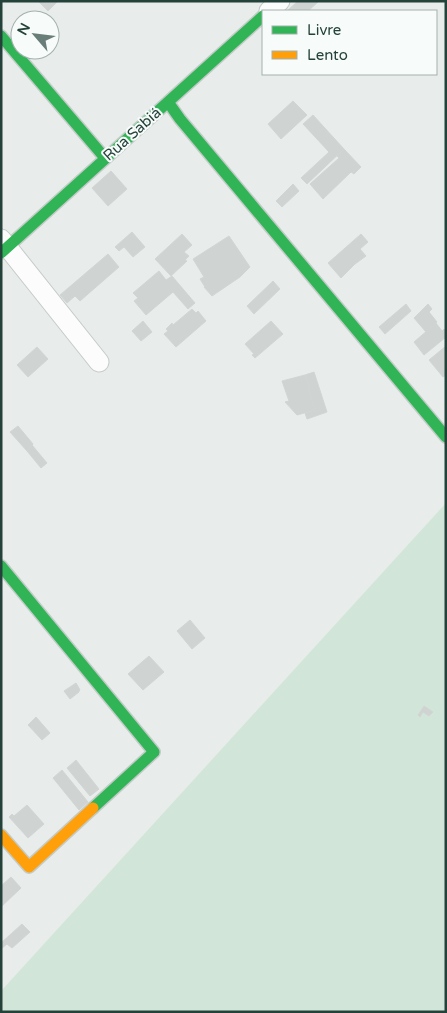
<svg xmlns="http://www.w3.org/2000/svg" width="447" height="1013" font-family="'Varela Round',sans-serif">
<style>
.green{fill:#d1e6d8}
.building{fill:#cfd4d2;stroke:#d1d6d4}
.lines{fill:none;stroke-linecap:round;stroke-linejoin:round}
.street-casing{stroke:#c5cac8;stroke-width:21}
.fast-casing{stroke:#c3cbc8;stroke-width:14}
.slow-casing{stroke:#c3cbc8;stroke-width:14}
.street{stroke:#fcfcfc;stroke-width:19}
.fast{stroke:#30b455;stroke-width:11}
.slow{stroke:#ff9f0a;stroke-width:11}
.labels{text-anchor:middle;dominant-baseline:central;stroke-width:4;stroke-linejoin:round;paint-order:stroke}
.street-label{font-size:15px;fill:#24423a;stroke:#f7fbf9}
</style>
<rect width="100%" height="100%" fill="#e8edeb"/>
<path class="green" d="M 446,503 L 446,1012 L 1,1012 L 1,991 Z"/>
<path class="building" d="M 38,1 L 58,1 L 48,11 Z
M 298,1 L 319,1 L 308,11 L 287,11 Z
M 293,101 L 307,115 L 281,139 L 268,124 Z
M 313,115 L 344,149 L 307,184 L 301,178 L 329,152 L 303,124 Z
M 344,149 L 361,167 L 354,174 L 351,172 L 323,199 L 310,184 L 339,158 L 337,156 Z
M 111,171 L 127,189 L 108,206 L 92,188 Z
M 293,184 L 299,191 L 282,207 L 276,201 Z
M 132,232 L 145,247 L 133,257 L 124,247 L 119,251 L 115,247 Z
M 182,234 L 192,245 L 184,252 L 189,256 L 185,260 L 187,261 L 171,276 L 155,259 Z
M 361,234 L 368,242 L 360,249 L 366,256 L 355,264 L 341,278 L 328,263 Z
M 229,236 L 250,267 L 240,277 L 212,296 L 204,287 L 205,287 L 200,279 L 204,277 L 193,259 Z
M 108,254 L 119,267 L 80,301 L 75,296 L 67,303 L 60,295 Z
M 159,271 L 166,280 L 172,276 L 195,303 L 188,309 L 173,292 L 146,315 L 134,301 L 138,298 L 133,293 Z
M 273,281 L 280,289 L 254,314 L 247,306 Z
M 406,304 L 411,311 L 385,334 L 379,327 Z
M 428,304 L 432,309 L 429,312 L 437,322 L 426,332 L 414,318 Z
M 192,309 L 196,313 L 198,311 L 206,321 L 176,347 L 164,334 L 168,331 L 166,329 L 172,323 L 173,325 Z
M 143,321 L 152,332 L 141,341 L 132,331 Z
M 271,321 L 283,334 L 255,358 L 252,355 L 254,354 L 245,344 Z
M 436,323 L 442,331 L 444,329 L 446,332 L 446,337 L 424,355 L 414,342 Z
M 446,346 L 446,375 L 443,377 L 429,360 Z
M 37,347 L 48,359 L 28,377 L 17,365 Z
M 314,372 L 327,412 L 307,419 L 305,413 L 315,410 L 308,389 L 310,388 L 305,375 Z
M 305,375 L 310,388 L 308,389 L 315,410 L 297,415 L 285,402 L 289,401 L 282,381 Z
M 18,426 L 33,444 L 27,451 L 10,432 Z
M 32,445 L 47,463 L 41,468 L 27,451 Z
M 190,620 L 205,638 L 192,649 L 177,631 Z
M 149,656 L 164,672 L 143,690 L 128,674 Z
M 76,683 L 80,690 L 79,691 L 79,692 L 70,699 L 64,691 Z
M 424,706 L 433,712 L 429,716 L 423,712 L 420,717 L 418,715 Z
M 36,717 L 50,733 L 42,740 L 28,725 Z
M 76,760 L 99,789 L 90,796 L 67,768 Z
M 62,770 L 88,802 L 79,810 L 53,778 Z
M 27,805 L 44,824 L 28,838 L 9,817 L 12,814 L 14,816 Z
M 11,877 L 21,888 L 1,907 L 1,886 Z
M 22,924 L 30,932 L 12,948 L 7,944 L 1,949 L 1,943 Z"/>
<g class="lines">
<defs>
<path id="street" d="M 269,11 L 280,1
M 1,239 L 99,362"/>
<path id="fast" d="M 1,36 L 105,158
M 168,102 L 180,119 L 446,437
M 1,253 L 263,16
M 1,566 L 154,752 L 93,808"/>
<path id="slow" d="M 1,835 L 29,867 L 93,808"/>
</defs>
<use href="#street" class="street-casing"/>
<use href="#fast" class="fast-casing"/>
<use href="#slow" class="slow-casing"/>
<use href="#street" class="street"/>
<use href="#fast" class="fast"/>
<use href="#slow" class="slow"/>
</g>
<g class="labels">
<g class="street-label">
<text transform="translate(132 134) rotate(-42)">Rua Sabiá</text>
</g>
</g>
<rect width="447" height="1013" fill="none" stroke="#24423a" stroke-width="5"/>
<rect x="262" y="10" width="175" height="65" fill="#f7fbf9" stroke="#a3b1ad"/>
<rect x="272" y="26" width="25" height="8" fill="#30b455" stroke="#a3b1ad"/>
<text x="307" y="35" font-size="15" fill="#24423a">Livre</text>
<rect x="272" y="51" width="25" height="8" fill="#ff9f0a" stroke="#a3b1ad"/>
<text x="307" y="60" font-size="15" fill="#24423a">Lento</text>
<g transform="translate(35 35) rotate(298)"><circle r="24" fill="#f7fbf9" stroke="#a3b1ad"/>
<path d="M0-4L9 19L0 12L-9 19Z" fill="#697e78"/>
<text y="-8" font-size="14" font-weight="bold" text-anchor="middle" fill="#24423a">N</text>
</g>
</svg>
